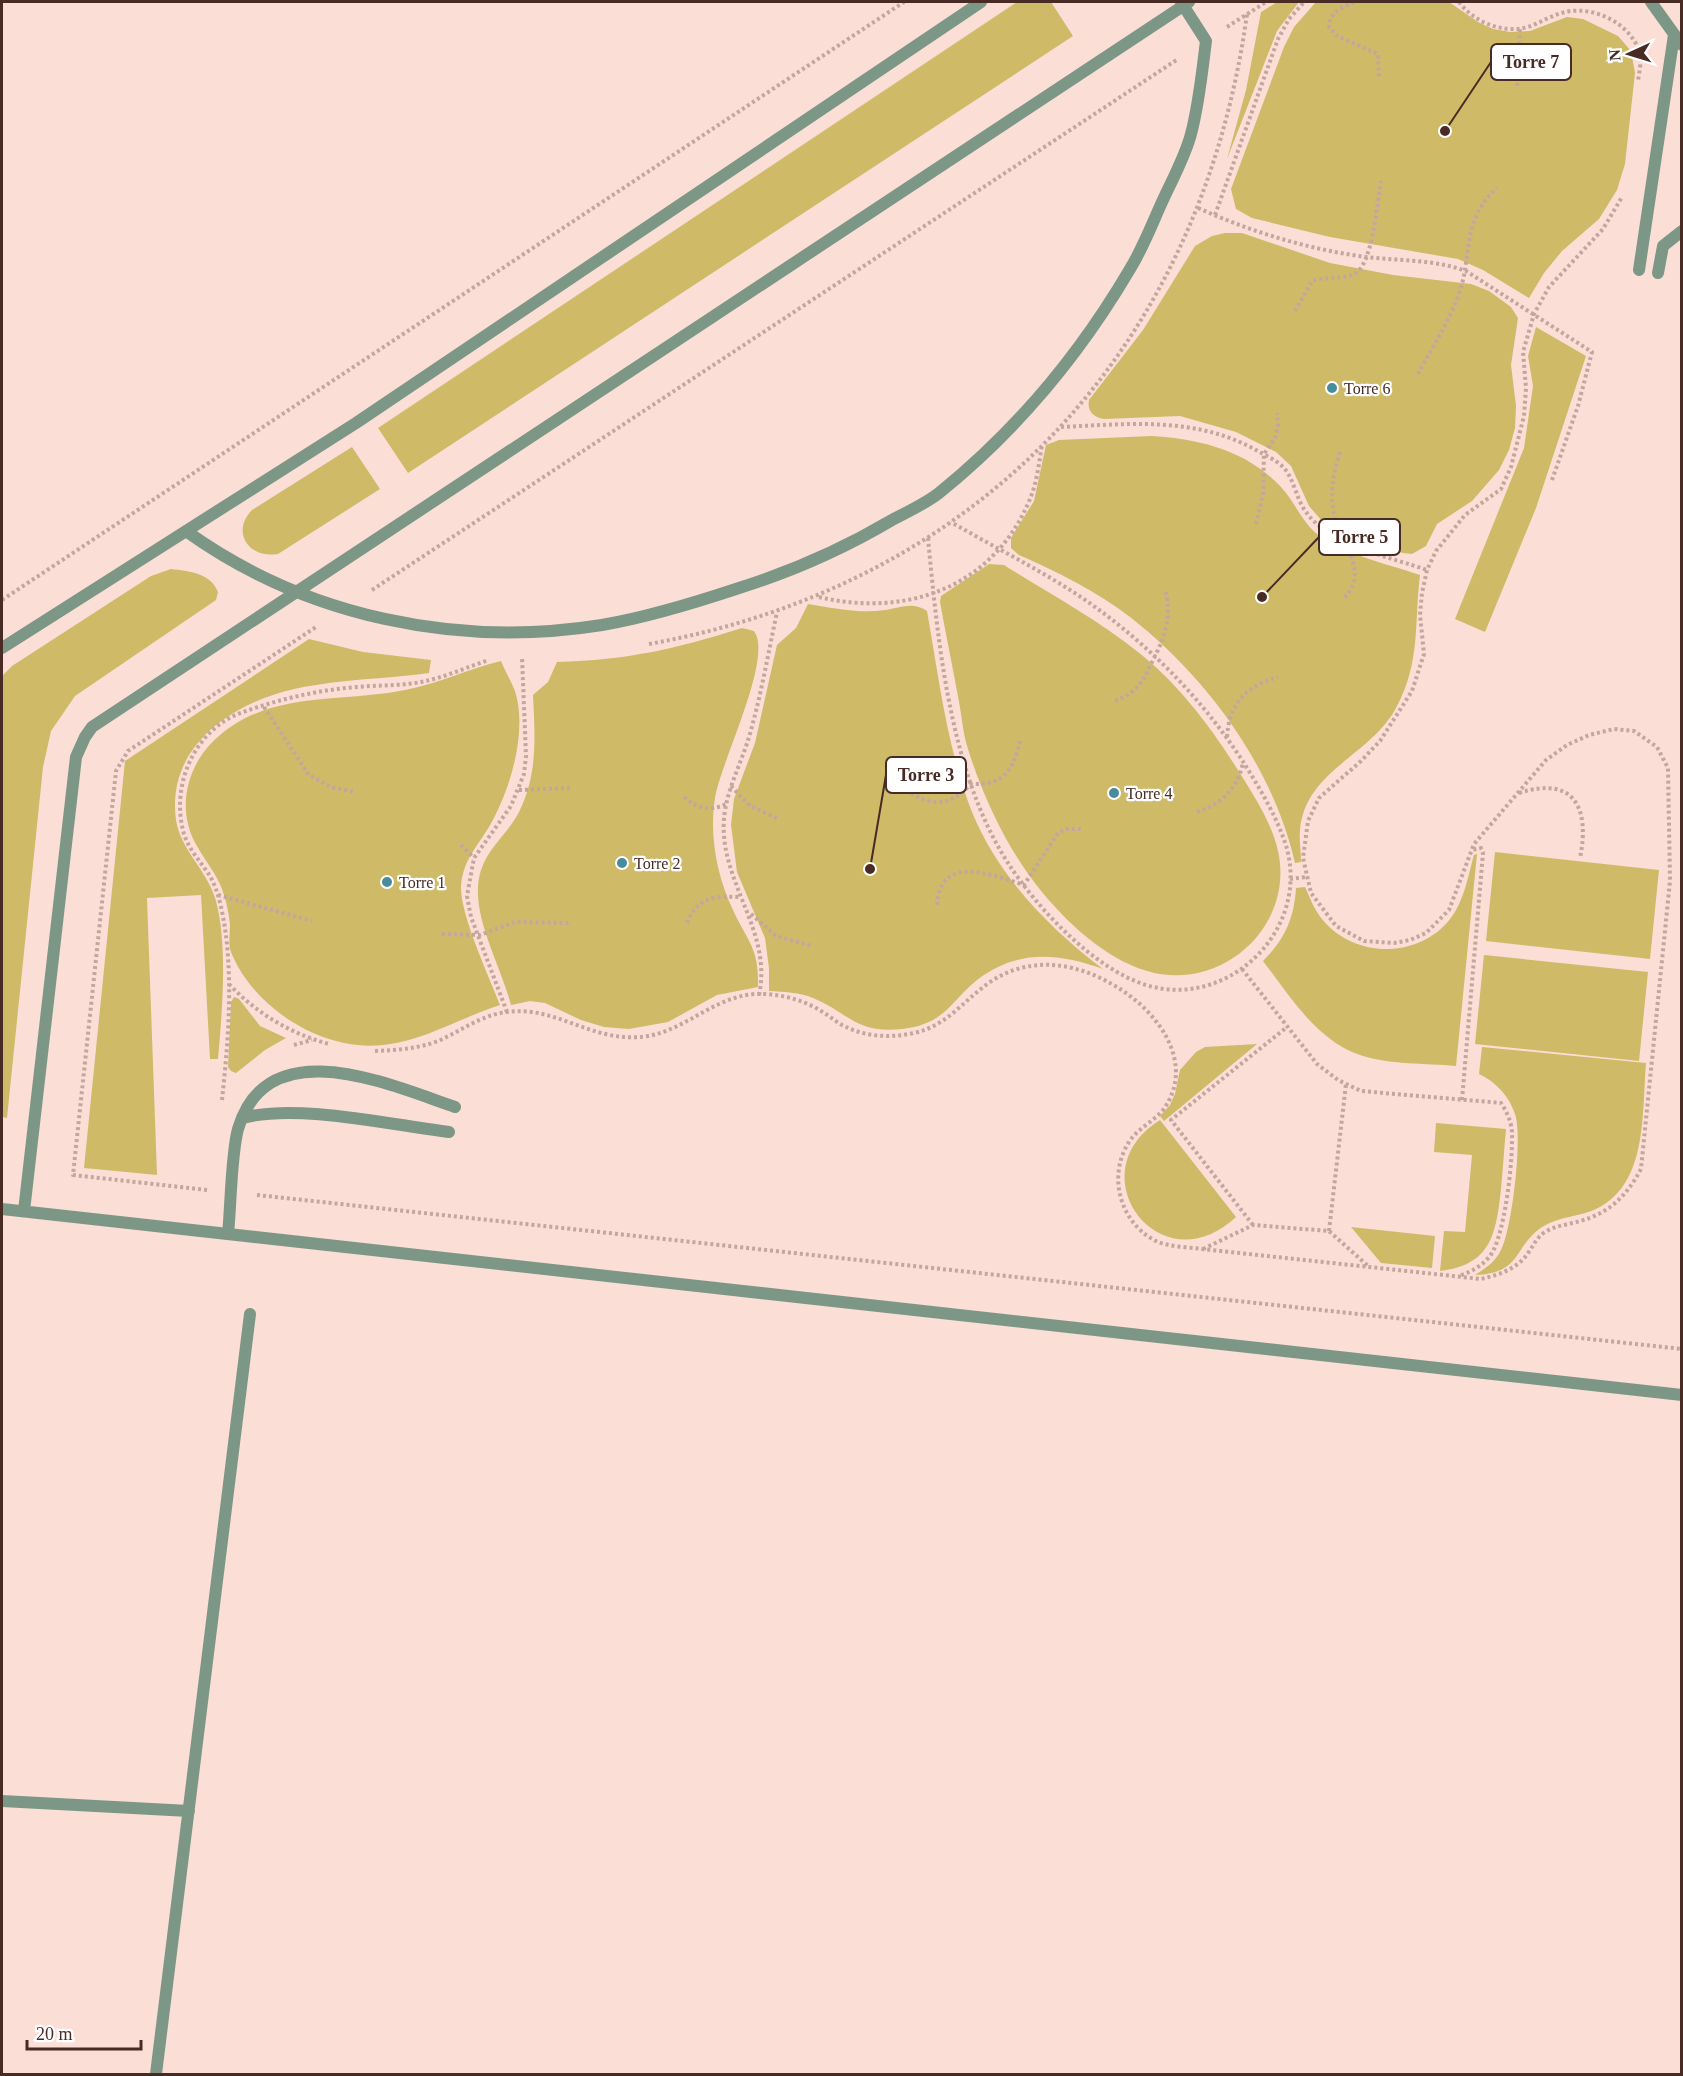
<svg xmlns="http://www.w3.org/2000/svg" width="1683" height="2076" font-family="Georgia,serif">
<style>
.green{fill:#cfba68}
.lines{fill:none;stroke-linecap:round;stroke-linejoin:round}
.path{stroke:#c3a79f;stroke-width:4;stroke-dasharray:3 3;stroke-linecap:butt}
.service{stroke:#7d9786;stroke-width:12}
.minor{stroke:#7d9786;stroke-width:12}
.poi-dot{fill:#488b9b;stroke:#fff;stroke-width:2}
.labels{text-anchor:middle;dominant-baseline:central;stroke-width:4.5;stroke-linejoin:round;paint-order:stroke}
.poi-label{font-size:16px;fill:#472b24;stroke:#fff;text-anchor:start}
.leader{fill:none;stroke:#472b24;stroke-width:2}
.callout-dot{fill:#472b24;stroke:#fff;stroke-width:2}
.callout{fill:#fff;stroke:#472b24;stroke-width:2}
.callout-label{font-size:18px;text-anchor:middle;font-weight:bold;fill:#472b24}
</style>
<rect width="100%" height="100%" fill="#fbded6"/>
<path class="green" d="M 1017,2 L 1051,2 L 1073,36 L 408,473 L 378,428 Z
M 1277,2 L 1299,2 L 1277,31 L 1227,159 L 1246,90 L 1261,12 Z
M 1316,2 L 1449,2 L 1478,22 L 1493,29 L 1510,32 L 1530,31 L 1567,17 L 1583,19 L 1618,36 L 1631,51 L 1635,73 L 1625,164 L 1617,190 L 1599,219 L 1562,251 L 1544,273 L 1529,298 L 1483,270 L 1458,259 L 1330,237 L 1252,218 L 1236,209 L 1231,189 L 1284,47 L 1294,27 Z
M 1225,233 L 1242,233 L 1330,263 L 1393,275 L 1471,284 L 1489,291 L 1511,307 L 1518,318 L 1511,365 L 1516,406 L 1515,428 L 1509,450 L 1499,470 L 1472,501 L 1437,524 L 1426,546 L 1412,554 L 1403,553 L 1350,536 L 1322,521 L 1309,506 L 1291,466 L 1276,452 L 1236,432 L 1180,416 L 1104,419 C 1093,417 1087,411 1089,400 L 1143,330 L 1195,246 L 1212,236 Z
M 1536,327 L 1586,356 L 1536,508 L 1485,632 L 1455,619 L 1524,448 L 1533,386 L 1528,356 Z
M 1151,436 C 1200,439 1246,450 1281,487 C 1296,503 1302,524 1321,537 C 1349,556 1388,564 1420,575 C 1414,623 1421,662 1396,708 C 1371,755 1305,771 1300,830 C 1299,840 1301,851 1301,862 L 1295,863 C 1273,767 1207,677 1130,617 C 1096,591 1058,572 1019,555 L 1011,548 L 1011,538 L 1034,501 L 1046,445 L 1059,440 Z
M 352,447 L 380,489 L 278,554 C 250,559 230,533 252,510 Z
M 989,564 L 1004,565 C 1048,593 1097,619 1138,652 C 1180,685 1213,730 1241,775 C 1256,799 1272,824 1278,851 C 1295,927 1220,993 1147,971 C 1105,959 1065,921 1038,887 C 1007,848 983,797 968,749 C 963,734 962,717 959,702 C 953,669 946,635 940,602 L 941,596 Z
M 171,569 C 189,571 211,573 218,592 L 216,600 L 75,696 L 51,731 L 43,767 L 7,1118 L 2,1117 L 2,676 L 12,666 L 151,576 Z
M 808,604 C 834,608 859,614 885,610 C 900,608 913,601 927,611 C 939,678 947,748 972,812 C 998,876 1049,928 1103,969 C 1058,953 1017,949 977,980 C 949,1003 945,1024 902,1029 C 856,1034 849,1013 813,998 C 799,992 784,992 769,991 L 769,968 L 765,938 L 737,872 L 731,825 L 734,799 L 755,743 L 777,645 L 796,628 Z
M 742,628 L 754,631 C 774,657 720,764 715,798 C 709,836 717,876 733,910 C 748,943 759,947 758,987 L 717,995 L 668,1022 L 629,1029 L 604,1027 L 581,1020 L 545,1003 L 530,1001 L 511,1005 C 501,967 476,924 478,887 C 480,852 505,839 519,812 C 538,774 535,736 533,695 L 548,682 L 557,662 C 628,660 675,649 742,628 Z
M 309,639 L 363,652 L 431,660 L 429,673 C 379,680 324,679 276,694 C 219,712 167,754 176,820 C 181,851 208,871 216,901 C 228,946 222,1013 218,1059 L 210,1059 L 201,895 L 147,898 L 157,1175 L 84,1168 L 125,761 Z
M 501,661 C 505,671 511,681 515,691 C 528,732 510,791 489,827 C 476,848 462,862 461,888 C 461,916 489,977 500,1005 C 445,1023 404,1055 344,1043 C 296,1033 249,997 231,952 C 228,943 230,934 230,925 C 229,913 226,900 222,889 C 216,873 205,861 197,846 C 175,809 187,763 219,736 C 272,690 341,703 405,690 C 438,684 468,669 501,661 Z
M 1495,852 L 1659,870 L 1650,959 L 1486,941 Z
M 1477,854 L 1456,1066 C 1426,1063 1390,1065 1360,1055 C 1316,1040 1290,996 1263,961 C 1285,939 1294,919 1296,888 L 1305,887 C 1310,898 1314,909 1322,919 C 1354,959 1419,959 1450,919 C 1464,902 1468,876 1474,855 Z
M 1484,955 L 1648,972 L 1639,1061 L 1475,1044 Z
M 234,997 L 239,999 L 260,1026 L 286,1038 L 265,1050 L 236,1073 L 231,1071 L 228,1067 L 231,1002 Z
M 1257,1044 L 1164,1121 L 1160,1116 L 1170,1105 L 1175,1094 L 1180,1070 L 1196,1052 L 1205,1047 Z
M 1482,1047 L 1646,1063 C 1642,1111 1648,1183 1598,1208 C 1581,1217 1559,1216 1542,1227 C 1512,1248 1523,1273 1475,1275 C 1486,1268 1495,1262 1501,1250 C 1512,1229 1523,1136 1515,1114 C 1509,1096 1496,1082 1479,1074 Z
M 1160,1120 L 1236,1217 C 1160,1288 1075,1173 1160,1120 Z
M 1436,1123 L 1506,1129 C 1504,1149 1503,1169 1501,1189 C 1496,1233 1492,1265 1440,1271 L 1444,1231 L 1465,1232 L 1472,1155 L 1434,1152 Z
M 1351,1227 L 1435,1236 L 1432,1268 L 1381,1263 Z"/>
<g class="lines">
<path class="path" d="M 1354,2 C 1342,8 1329,12 1329,27 L 1337,36 L 1378,54 L 1379,78
M 1459,2 C 1474,22 1502,34 1528,27 C 1542,22 1555,13 1571,11 C 1599,8 1631,25 1640,53 C 1642,61 1639,73 1638,81
M 1227,27 L 1266,2
M 1517,86 L 1520,28
M 1198,208 C 1252,232 1307,249 1366,257 C 1400,261 1433,259 1466,271 L 1592,352 L 1578,406 L 1552,480
M 1215,215 L 1278,39 L 1289,19 L 1304,2
M 1295,311 L 1312,281 C 1325,276 1341,280 1354,274 C 1373,266 1377,201 1381,181
M 1418,374 C 1431,349 1447,325 1457,299 C 1474,258 1459,222 1497,188
M 1061,427 C 1128,424 1195,416 1256,450 C 1265,455 1276,460 1283,467 C 1294,478 1296,499 1306,512 C 1329,545 1390,557 1427,570
M 1340,452 C 1333,474 1329,495 1335,517 C 1341,546 1371,572 1343,599
M 1256,524 L 1263,494 L 1264,454 L 1275,438 L 1278,426 L 1277,413
M 928,538 C 938,643 950,773 1008,863 C 1037,908 1094,969 1146,985 C 1227,1010 1309,932 1287,849 C 1278,818 1259,787 1242,760 C 1201,698 1151,647 1091,604 C 1047,573 997,549 951,522
M 372,590 L 1178,59
M 819,597 C 907,618 994,587 1030,499 C 1037,482 1039,463 1042,445
M 2,600 L 904,2
M 649,644 C 982,584 1201,348 1247,14
M 1115,701 C 1143,689 1143,679 1156,654 C 1167,632 1170,616 1166,592
M 264,707 L 309,775 L 331,787 L 354,792
M 1227,737 C 1229,704 1246,686 1278,677
M 731,786 L 750,806 L 779,819
M 519,790 L 571,788
M 906,790 C 931,807 950,807 971,784 C 1004,785 1013,771 1020,741
M 1519,793 C 1575,775 1590,809 1580,858
M 684,797 C 697,808 710,812 726,804
M 1197,812 C 1222,804 1237,789 1243,763
M 461,845 L 474,858
M 1290,879 L 1306,877
M 218,895 L 312,921
M 937,905 C 940,853 992,875 1024,885 L 1058,833 L 1066,829 L 1081,829
M 751,914 L 776,936 L 812,946
M 687,923 C 698,896 715,896 741,897
M 442,934 L 480,935 L 515,922 L 572,923
M 1242,969 L 1317,1064 L 1338,1080 L 1361,1091 L 1501,1103 C 1507,1112 1512,1123 1512,1134 C 1513,1160 1505,1236 1490,1256 C 1482,1266 1471,1272 1459,1276
M 229,984 C 256,1013 291,1034 329,1044
M 759,995 C 773,931 719,882 724,819 C 726,791 741,764 749,737 C 761,696 768,654 777,612
M 507,1012 L 471,917 L 467,896 L 474,858 L 511,806 L 524,774 L 526,756 L 522,657
M 294,1045 L 312,1040
M 375,1051 C 397,1050 417,1049 438,1041 C 461,1031 481,1015 507,1012 C 558,1005 593,1045 648,1036 C 687,1029 714,997 755,994 C 777,993 802,999 821,1011 C 830,1016 837,1023 846,1027 C 867,1037 891,1038 914,1033 C 947,1026 964,1000 990,982 C 1032,954 1080,963 1120,989 C 1160,1014 1196,1065 1163,1110 C 1153,1122 1138,1128 1129,1142 C 1107,1176 1120,1223 1156,1241 C 1169,1247 1187,1247 1202,1249 L 1481,1279 C 1498,1275 1518,1269 1528,1253 C 1534,1245 1536,1238 1545,1232 C 1556,1225 1568,1225 1580,1221 C 1610,1213 1627,1195 1641,1169 L 1670,881 L 1668,768 L 1657,747 L 1634,731 L 1614,729 L 1589,735 L 1567,745 L 1546,760 L 1474,844 L 1449,910 L 1426,933 L 1410,940 L 1394,943 L 1364,941 L 1336,926 L 1311,893 L 1303,858 L 1308,821 L 1319,798 L 1361,761 L 1380,741 L 1412,691 L 1424,654 L 1420,615 L 1422,593 L 1427,570 L 1436,551 L 1465,515 L 1501,489 L 1511,467 L 1524,416 L 1526,388 L 1523,352 L 1534,314 L 1549,287 L 1603,229 L 1622,197
M 222,1100 C 228,1044 233,984 225,928 C 222,911 219,892 210,876 C 201,862 189,850 184,834 C 170,786 194,729 243,712 C 280,699 318,690 357,687 C 379,685 400,686 421,682 C 443,678 467,667 489,660
M 1462,1100 L 1483,853 L 1481,848 L 1471,850
M 207,1190 L 73,1175 L 116,771 L 128,751 L 316,627
M 257,1195 L 1682,1349
M 1253,1225 L 1171,1120 L 1287,1027
M 1329,1231 L 1346,1084
M 1203,1249 L 1253,1225 L 1329,1231 L 1368,1266"/>
<path class="service" d="M 1651,2 L 1682,45
M 1639,270 L 1674,35
M 1658,273 L 1663,246 L 1682,231
M 243,1118 C 296,1103 392,1125 449,1132
M 228,1234 C 231,1205 231,1155 238,1129 C 268,1029 390,1085 455,1107"/>
<path class="minor" d="M 186,531 C 306,617 457,648 602,625 C 649,617 694,603 739,588 C 793,571 843,549 892,520 C 907,512 925,504 939,493 C 1016,431 1080,354 1130,269 C 1143,248 1152,224 1162,202 C 1172,180 1185,157 1191,134 C 1199,104 1202,72 1206,41 L 1181,2
M 2,648 L 356,423 L 981,2
M 2,1209 L 1682,1395
M 24,1211 L 76,757 L 85,737 L 92,727 L 1189,2
M 2,1801 L 189,1811
M 156,2074 L 250,1314"/>
</g>
<g class="poi-dot">
<circle cx="1332" cy="388" r="6"/>
<circle cx="1114" cy="793" r="6"/>
<circle cx="622" cy="863" r="6"/>
<circle cx="387" cy="882" r="6"/>
</g>
<g class="labels">
<g class="poi-label">
<text x="1344" y="388">Torre 6</text>
<text x="1126" y="793">Torre 4</text>
<text x="634" y="863">Torre 2</text>
<text x="399" y="882">Torre 1</text>
</g>
</g>
<path class="leader" d="M1445 131L1491 62M1262 597L1319 537M870 869L886 775"/>
<g class="callout-dot">
<circle cx="1445" cy="131" r="6"/>
<circle cx="1262" cy="597" r="6"/>
<circle cx="870" cy="869" r="6"/>
</g>
<g class="callout">
<rect x="1491" y="44" width="80" height="36" rx="6"/>
<rect x="1319" y="519" width="81" height="36" rx="6"/>
<rect x="886" y="757" width="80" height="36" rx="6"/>
</g>
<g class="callout-label">
<text x="1531" y="68">Torre 7</text>
<text x="1360" y="543">Torre 5</text>
<text x="926" y="781">Torre 3</text>
</g>
<rect width="1683" height="2076" fill="none" stroke="#472b24" stroke-width="6"/>
<g transform="translate(1629 54) rotate(266)" stroke="#ffffff" stroke-width="4.5" paint-order="stroke">
<path d="M0-4.5L10 22L0 15L-10 22Z" fill="#472b24"/>
<text y="-9" font-size="16" font-weight="bold" text-anchor="middle" fill="#472b24">N</text>
</g>
<path d="M27 2040v9h114v-9" fill="none" stroke="#472b24" stroke-width="3"/>
<text x="36" y="2040" font-size="18" fill="#472b24" stroke="#ffffff" stroke-width="4.5" paint-order="stroke">20 m</text>
</svg>
